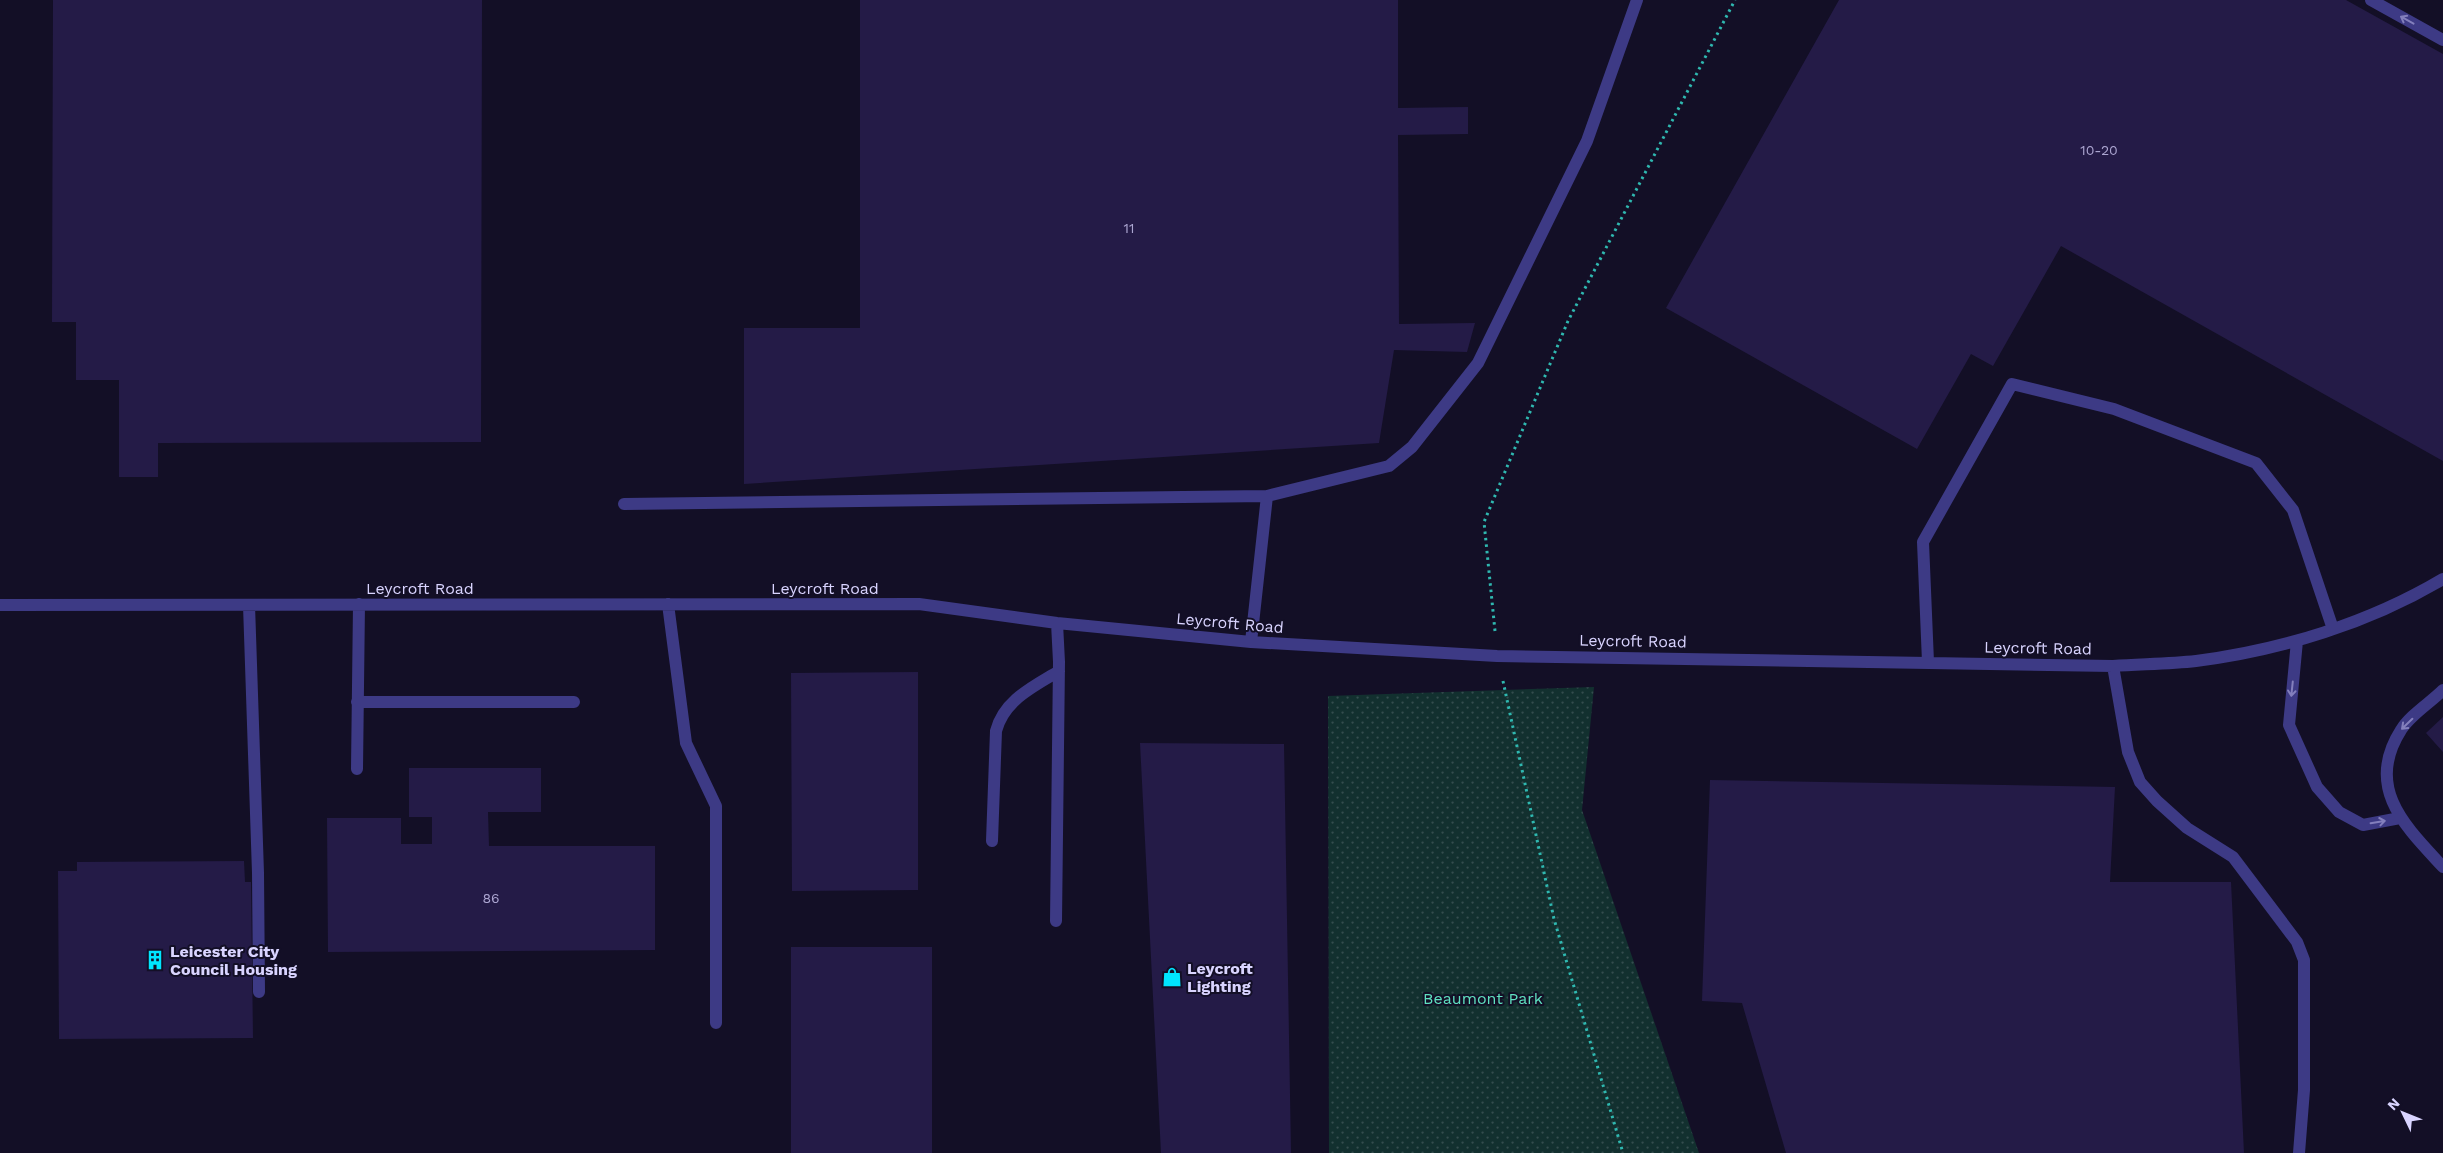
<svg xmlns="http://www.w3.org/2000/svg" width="2443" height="1153" font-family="'Work Sans',sans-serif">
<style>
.grass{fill:url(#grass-dots)}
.building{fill:#241b47}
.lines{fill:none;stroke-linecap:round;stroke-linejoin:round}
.path{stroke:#2fb8b0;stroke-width:3;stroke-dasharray:2.5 4;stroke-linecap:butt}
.minor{stroke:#3d3a85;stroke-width:12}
.oneway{stroke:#837fbc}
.labels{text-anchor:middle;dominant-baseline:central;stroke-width:4;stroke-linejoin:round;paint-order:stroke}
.number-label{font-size:14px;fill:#aca6d1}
.street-label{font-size:16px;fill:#d9d4ff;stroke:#130f26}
.poi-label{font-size:16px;font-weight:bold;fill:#d9d4ff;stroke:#130f26;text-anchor:start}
.park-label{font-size:16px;fill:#5fe0c0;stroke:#130f26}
</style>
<defs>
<pattern id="grass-dots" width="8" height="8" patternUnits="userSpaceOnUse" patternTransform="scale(1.25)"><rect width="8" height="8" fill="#12302f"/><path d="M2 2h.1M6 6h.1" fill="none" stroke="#344d4e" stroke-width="1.8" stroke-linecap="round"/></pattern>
</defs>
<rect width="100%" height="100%" fill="#130f26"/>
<path class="grass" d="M 1594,687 L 1582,810 L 1699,1153 L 1329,1153 L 1328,696 Z"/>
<path class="building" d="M 53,0 L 482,0 L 481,442 L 158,443 L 158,477 L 119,477 L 119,380 L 76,380 L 76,322 L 52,322 Z
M 860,0 L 1398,0 L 1398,108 L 1468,107 L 1468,134 L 1398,135 L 1399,324 L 1475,323 L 1467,352 L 1394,350 L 1379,443 L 744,484 L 744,328 L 860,328 Z
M 1839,0 L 2346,0 L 2443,54 L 2443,461 L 2061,246 L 1993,366 L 1971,354 L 1917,449 L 1666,308 Z
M 918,672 L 918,890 L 792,891 L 791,673 Z
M 2443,717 L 2443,752 L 2426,733 Z
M 1140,743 L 1284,744 L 1291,1153 L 1161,1153 Z
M 409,768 L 541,768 L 541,812 L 488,812 L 489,846 L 655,846 L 655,950 L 328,952 L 327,818 L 401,818 L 401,844 L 432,844 L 432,817 L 409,817 Z
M 1710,780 L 2115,787 L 2110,882 L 2231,882 L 2244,1153 L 1786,1153 L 1742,1003 L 1702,1001 Z
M 244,861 L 245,882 L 251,882 L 253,1038 L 59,1039 L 58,871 L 77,871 L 77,862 Z
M 791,947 L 932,947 L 932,1153 L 791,1153 Z"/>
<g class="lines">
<path class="path" d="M 1495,631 L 1484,522 L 1568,321 L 1735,0
M 1503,681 L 1554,919 L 1623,1153"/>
<path class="minor" d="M 2371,0 L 2443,40
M 624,504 L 1267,496 L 1389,466 L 1412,447 L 1478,363 L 1587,141 L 1637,0
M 668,604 L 686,743 L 716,806 L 716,1023
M 0,605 L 919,604 L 1057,623 L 1251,642 L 1497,656 L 2113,666 C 2141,664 2169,664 2196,661 C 2282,650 2369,623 2443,579
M 249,605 L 258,873 L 259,992
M 2297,641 L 2289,725 L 2317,787 L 2339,812 L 2363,825 L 2400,818
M 1251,642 L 1267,496
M 1928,662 L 1923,542 L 2012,384 L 2114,409 L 2256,463 L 2293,510 L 2333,629
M 2113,666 L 2128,752 L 2140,782 L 2157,801 L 2187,828 L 2233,857 L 2297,942 L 2304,960 L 2304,1090 L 2299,1153
M 2443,690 C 2430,703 2410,715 2401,730 C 2364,788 2406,827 2443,867
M 357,702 L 574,702
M 357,769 L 359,604
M 992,841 L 996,731 C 1004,700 1033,687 1059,671
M 1056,921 L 1059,662 L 1057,623"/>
</g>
<defs><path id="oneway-shaft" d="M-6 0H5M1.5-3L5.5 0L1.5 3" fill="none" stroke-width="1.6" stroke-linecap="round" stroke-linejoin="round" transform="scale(1.25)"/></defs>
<g class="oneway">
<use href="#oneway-shaft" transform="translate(2407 20) rotate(-151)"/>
<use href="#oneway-shaft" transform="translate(2292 689) rotate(96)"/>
<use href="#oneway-shaft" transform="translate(2407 724) rotate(136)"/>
<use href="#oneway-shaft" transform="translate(2378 822) rotate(-9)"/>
</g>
<defs>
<symbol id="building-bare" viewBox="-9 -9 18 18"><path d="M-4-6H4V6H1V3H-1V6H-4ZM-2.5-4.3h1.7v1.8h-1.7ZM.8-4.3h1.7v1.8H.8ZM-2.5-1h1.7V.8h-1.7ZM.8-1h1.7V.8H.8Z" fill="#00e5ff" stroke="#130f26" stroke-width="2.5" paint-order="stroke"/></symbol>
<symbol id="shop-bare" viewBox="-9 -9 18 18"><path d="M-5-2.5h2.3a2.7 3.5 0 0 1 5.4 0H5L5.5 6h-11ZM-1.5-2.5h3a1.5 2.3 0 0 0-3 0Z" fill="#00e5ff" stroke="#130f26" stroke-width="2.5" paint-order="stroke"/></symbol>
</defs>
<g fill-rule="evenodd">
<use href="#building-bare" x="141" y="946" width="28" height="28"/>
<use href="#shop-bare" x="1158" y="963" width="28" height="28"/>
</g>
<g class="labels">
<g class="number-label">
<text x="2099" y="150">10-20</text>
<text x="1129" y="228">11</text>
<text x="491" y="898">86</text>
</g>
<g class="street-label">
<text x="420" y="588">Leycroft Road</text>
<text x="825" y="588">Leycroft Road</text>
<text transform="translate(1230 623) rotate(5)">Leycroft Road</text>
<text transform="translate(1633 641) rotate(1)">Leycroft Road</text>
<text transform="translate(2038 648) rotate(1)">Leycroft Road</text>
</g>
<g class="poi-label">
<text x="170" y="951">Leicester City<tspan x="170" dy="18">Council Housing</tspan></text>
<text x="1187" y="968">Leycroft<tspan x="1187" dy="18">Lighting</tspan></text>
</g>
<g class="park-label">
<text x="1483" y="998">Beaumont Park</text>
</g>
</g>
<g transform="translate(2403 1113) rotate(313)" stroke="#130f26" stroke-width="4" paint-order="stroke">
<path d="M0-4L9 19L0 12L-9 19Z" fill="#d9d4ff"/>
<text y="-8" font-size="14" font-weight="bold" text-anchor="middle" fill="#d9d4ff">N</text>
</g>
</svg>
